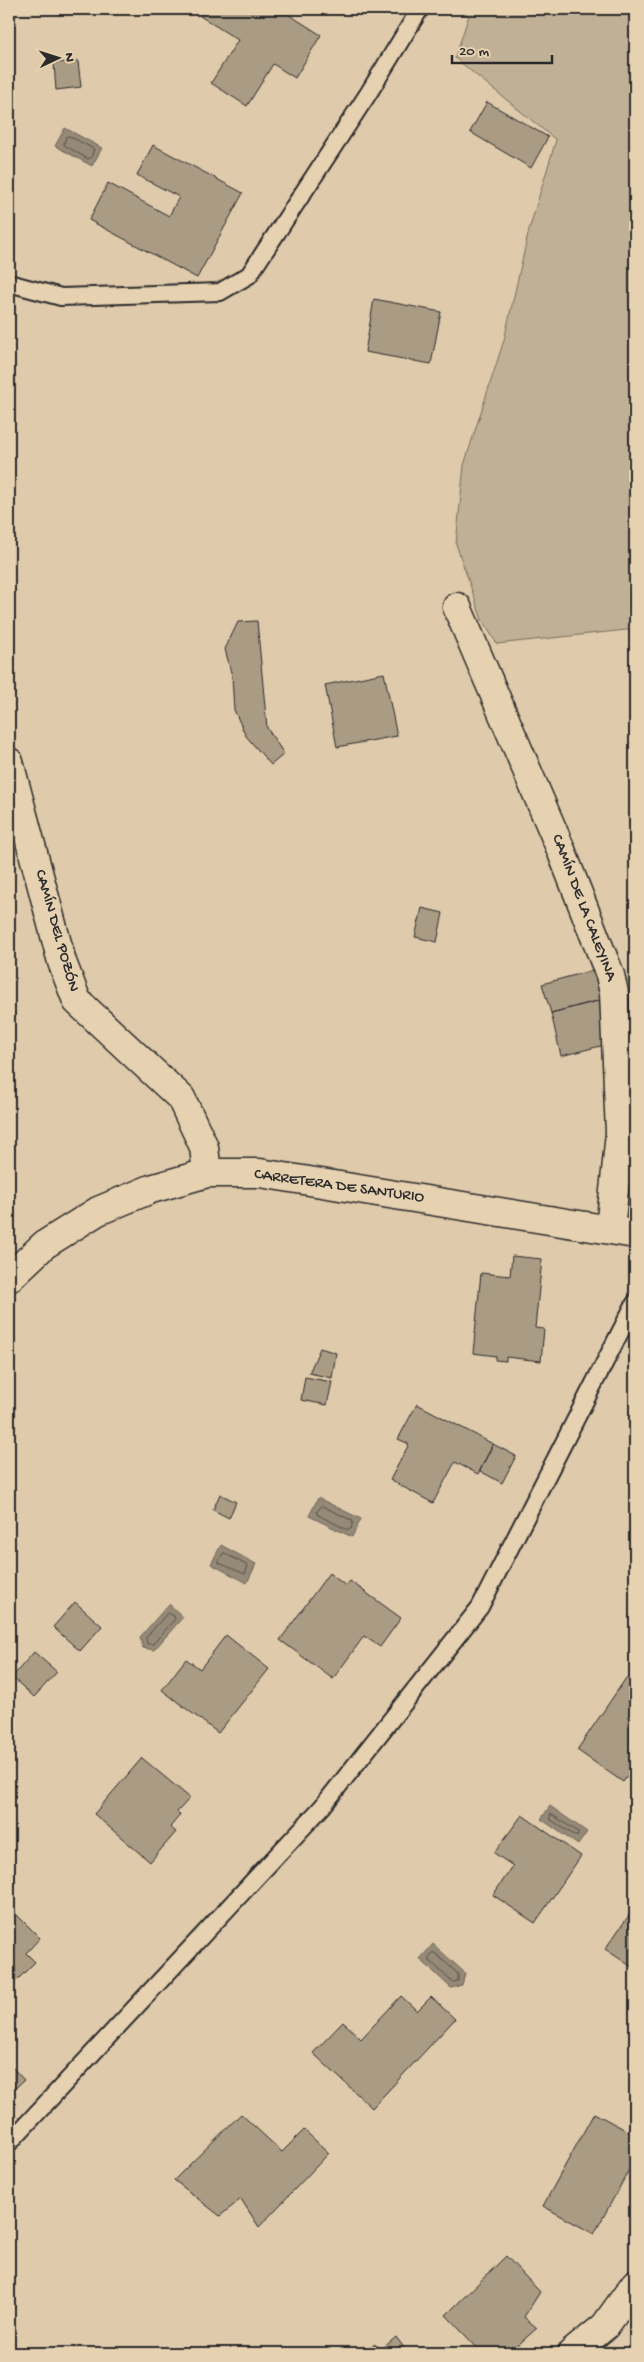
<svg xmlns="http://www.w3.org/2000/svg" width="644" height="2362" font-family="'Gochi Hand',sans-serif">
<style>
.green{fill:#c0b095;stroke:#766e60}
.water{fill:#958977;stroke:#6b6359}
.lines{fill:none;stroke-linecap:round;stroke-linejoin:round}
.shore{stroke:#555149;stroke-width:1}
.building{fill:#aa9b85;stroke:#2b2b2b}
.service-casing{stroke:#2b2b2b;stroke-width:20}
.minor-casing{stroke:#2b2b2b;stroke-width:31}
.service{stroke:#e6d1b0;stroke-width:16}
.minor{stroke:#e6d1b0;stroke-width:28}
.labels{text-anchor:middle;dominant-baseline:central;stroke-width:4.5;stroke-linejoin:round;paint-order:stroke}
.street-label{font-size:16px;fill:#2b2b2b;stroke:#e6d1b0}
</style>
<rect width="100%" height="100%" fill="#dfcaab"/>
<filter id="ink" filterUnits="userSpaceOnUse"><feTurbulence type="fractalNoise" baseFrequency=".02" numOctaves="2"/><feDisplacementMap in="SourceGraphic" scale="10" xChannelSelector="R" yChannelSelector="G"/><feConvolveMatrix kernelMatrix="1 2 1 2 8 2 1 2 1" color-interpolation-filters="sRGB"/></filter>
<g filter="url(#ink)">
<path class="green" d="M 471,9 L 635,9 L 635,629 L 497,644 L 482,620 L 456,544 L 464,465 L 504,340 L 529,230 L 556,140 L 455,58 Z"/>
<path class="water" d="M 65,128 L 102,148 L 92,166 L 55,146 Z
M 318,1498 L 361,1519 L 352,1537 L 309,1516 Z
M 221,1545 L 256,1564 L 247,1583 L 211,1564 Z
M 169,1604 L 183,1617 L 154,1650 L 143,1648 L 140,1637 Z
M 550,1806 L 587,1832 L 578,1845 L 541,1819 Z
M 433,1944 L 465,1973 L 462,1985 L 451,1988 L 420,1959 Z"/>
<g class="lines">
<path class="shore" d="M 69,136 L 94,149 L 91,158 L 88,159 L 64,145 L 66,137 Z
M 322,1506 L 353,1521 L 351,1529 L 348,1530 L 318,1515 L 317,1512 Z
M 224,1553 L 248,1566 L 245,1574 L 219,1563 L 219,1560 Z
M 168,1613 L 174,1616 L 175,1619 L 153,1644 L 147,1644 L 146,1638 Z
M 551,1814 L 578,1832 L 578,1836 L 575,1836 L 550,1819 Z
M 432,1953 L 435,1953 L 458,1974 L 458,1981 L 452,1982 L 429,1960 Z"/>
</g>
<path class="building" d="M 205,9 L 280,9 L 321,35 L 295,78 L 273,64 L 247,106 L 211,83 L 238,40 L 200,16 Z
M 78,61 L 81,87 L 56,90 L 54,63 Z
M 487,102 L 548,137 L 531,168 L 470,132 Z
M 153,145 L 243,193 L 197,278 L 89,220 L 108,183 L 169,216 L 179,197 L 137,175 Z
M 374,299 L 441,312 L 431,364 L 365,352 Z
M 257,621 L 267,728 L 284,754 L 271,765 L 246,736 L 234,710 L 232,676 L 225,649 L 238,622 Z
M 384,673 L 397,736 L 337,747 L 325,685 Z
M 422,908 L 443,913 L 437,942 L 415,937 Z
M 601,968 L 601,1000 L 551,1013 L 542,984 Z
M 601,1000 L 612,1043 L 561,1056 L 551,1013 Z
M 512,1256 L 542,1259 L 535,1328 L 544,1329 L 541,1361 L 506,1357 L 506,1361 L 495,1360 L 496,1356 L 473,1353 L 481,1273 L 510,1276 Z
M 320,1348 L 336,1353 L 332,1378 L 309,1373 Z
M 305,1377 L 332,1382 L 327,1405 L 301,1400 Z
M 417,1404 L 493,1444 L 478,1474 L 455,1462 L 433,1503 L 390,1480 L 409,1444 L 398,1439 Z
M 493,1444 L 516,1456 L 502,1483 L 480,1471 Z
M 220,1494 L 236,1502 L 229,1518 L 213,1510 Z
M 329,1573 L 346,1586 L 350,1581 L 401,1618 L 380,1647 L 364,1636 L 333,1679 L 280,1640 Z
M 75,1602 L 102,1626 L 80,1651 L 53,1627 Z
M 226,1635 L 269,1669 L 218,1733 L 162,1690 L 186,1659 L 200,1669 Z
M 34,1652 L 57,1672 L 34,1697 L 12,1677 Z
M 626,1678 L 635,1684 L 635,1764 L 623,1782 L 577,1750 Z
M 142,1758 L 190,1798 L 177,1812 L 180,1815 L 170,1827 L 176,1832 L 150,1862 L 94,1814 Z
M 522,1815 L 581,1856 L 535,1923 L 493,1895 L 513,1866 L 494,1853 Z
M 9,1907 L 40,1938 L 26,1953 L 35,1962 L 9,1988 Z
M 635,1907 L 635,1969 L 605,1949 Z
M 401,1996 L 417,2011 L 431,1997 L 455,2019 L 372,2108 L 313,2053 L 343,2022 L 361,2039 Z
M 9,2064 L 24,2080 L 9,2094 Z
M 594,2113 L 635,2135 L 635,2159 L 594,2234 L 543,2206 Z
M 241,2114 L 282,2152 L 304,2130 L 329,2153 L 259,2227 L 241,2199 L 220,2216 L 174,2180 Z
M 506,2256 L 540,2292 L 524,2317 L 537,2328 L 509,2353 L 482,2353 L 446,2315 Z
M 396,2337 L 408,2353 L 362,2353 L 374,2344 L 382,2349 Z"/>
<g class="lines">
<defs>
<path id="service" d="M 9,283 L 61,297 L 220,292 L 249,275 L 368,94 L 420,9
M 9,2143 L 322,1807 L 480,1607 L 635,1303"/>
<path id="minor" d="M 457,607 L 559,845 L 610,975 L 614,993 L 620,1133 L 610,1229
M 9,762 L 62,962 L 77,1001 L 181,1098 L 204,1147 L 207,1173
M 9,1278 L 44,1245 L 98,1211 L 151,1189 L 207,1173 L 260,1173 L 635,1234
M 572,2353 L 605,2326 L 635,2284"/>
</defs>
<use href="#service" class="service-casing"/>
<use href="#minor" class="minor-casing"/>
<use href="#service" class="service"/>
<use href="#minor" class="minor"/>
</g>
</g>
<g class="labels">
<g class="street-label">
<text transform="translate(583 908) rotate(69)">CAMÍN DE LA CALEYINA</text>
<text transform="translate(56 931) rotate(74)">CAMÍN DEL POZÓN</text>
<text transform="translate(339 1187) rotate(8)">CARRETERA DE SANTURIO</text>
</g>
</g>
<rect width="644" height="2362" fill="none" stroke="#e6d1b0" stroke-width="30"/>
<rect x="15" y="15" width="614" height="2332" fill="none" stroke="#2b2b2b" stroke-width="2" filter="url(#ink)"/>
<g transform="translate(58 58) rotate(86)" stroke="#e6d1b0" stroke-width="4" paint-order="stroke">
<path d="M0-4L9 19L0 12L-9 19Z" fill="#2b2b2b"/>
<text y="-8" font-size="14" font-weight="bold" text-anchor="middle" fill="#2b2b2b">N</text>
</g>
<path d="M452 55v8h100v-8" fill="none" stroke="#2b2b2b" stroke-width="2.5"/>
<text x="459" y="55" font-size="15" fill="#2b2b2b" stroke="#e6d1b0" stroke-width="4" paint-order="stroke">20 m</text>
</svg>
